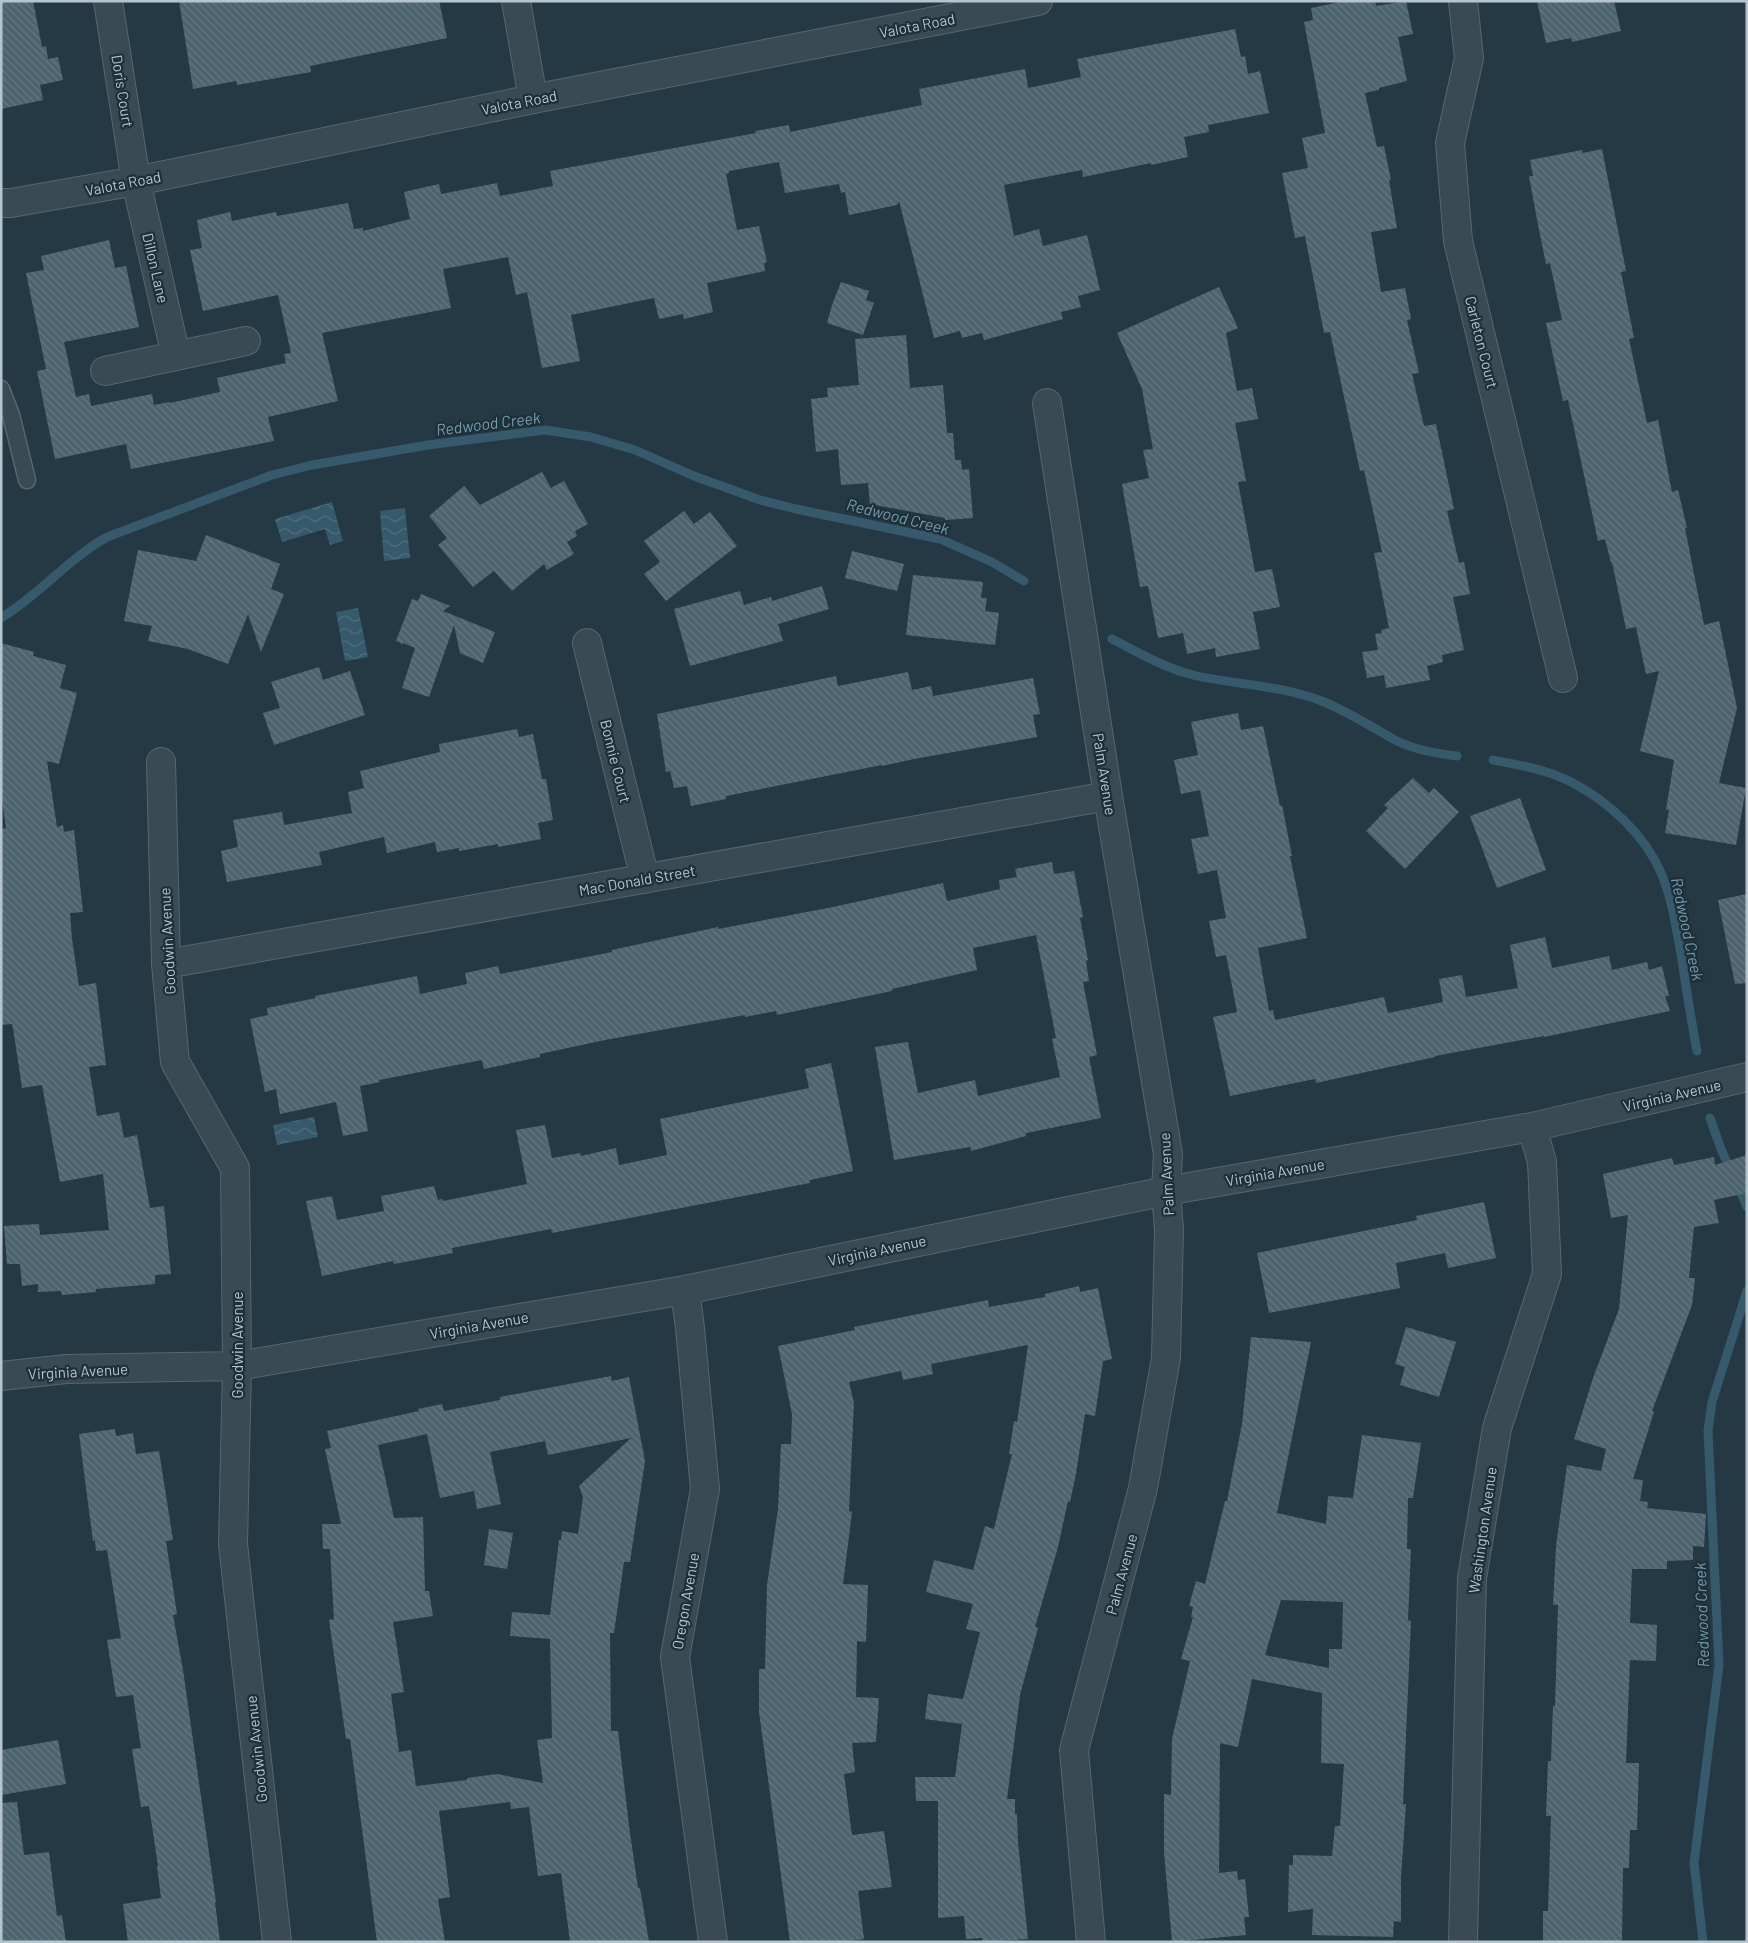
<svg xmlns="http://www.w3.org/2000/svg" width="1748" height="1943" font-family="Barlow,sans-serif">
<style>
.water{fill:url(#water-waves)}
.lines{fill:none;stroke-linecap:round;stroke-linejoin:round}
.stream{stroke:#37596c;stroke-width:9}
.building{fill:url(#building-back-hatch);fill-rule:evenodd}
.service-casing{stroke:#576770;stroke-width:19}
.minor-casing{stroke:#576770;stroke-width:30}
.tertiary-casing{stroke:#576770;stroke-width:30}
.service{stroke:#394a53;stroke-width:16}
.minor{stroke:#394a53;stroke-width:28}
.tertiary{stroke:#394a53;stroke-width:28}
.labels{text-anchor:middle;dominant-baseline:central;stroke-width:4.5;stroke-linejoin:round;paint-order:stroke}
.street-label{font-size:15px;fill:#b6c4cd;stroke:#1e2f38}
.water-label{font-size:16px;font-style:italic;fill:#749cb2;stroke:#1e2f38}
</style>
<defs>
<pattern id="water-waves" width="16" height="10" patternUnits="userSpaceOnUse" patternTransform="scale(1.25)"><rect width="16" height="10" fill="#37596c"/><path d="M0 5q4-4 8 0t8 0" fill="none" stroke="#526f80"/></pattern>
<pattern id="building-back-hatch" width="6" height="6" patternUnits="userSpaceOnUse" patternTransform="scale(1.25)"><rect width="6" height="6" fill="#4d636f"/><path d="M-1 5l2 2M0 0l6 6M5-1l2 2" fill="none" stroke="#647882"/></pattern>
</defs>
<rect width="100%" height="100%" fill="#243944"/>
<path class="water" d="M 332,502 L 343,541 L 330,545 L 325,529 L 282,542 L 275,519 Z
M 405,508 L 410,558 L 384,561 L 380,511 Z
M 358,608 L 368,657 L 345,661 L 336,612 Z
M 314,1117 L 318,1137 L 277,1145 L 273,1125 Z"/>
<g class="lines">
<path class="stream" d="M 1,618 C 39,595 68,559 107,537 L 272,475 L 312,465 L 428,445 L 545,430 L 591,437 L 635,450 L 694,476 L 760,500 L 796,509 L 940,539 L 992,562 L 1024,581
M 1112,639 C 1138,652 1164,668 1193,675 C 1236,685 1282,685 1324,702 C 1346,711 1367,724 1388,736 C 1409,749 1433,753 1457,756
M 1493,760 C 1520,765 1548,770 1573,783 C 1609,802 1645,835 1661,873 C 1672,898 1676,927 1681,954 C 1686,987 1691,1019 1697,1051
M 1710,1118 L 1721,1149 L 1731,1172
M 1737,1184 L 1747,1207
M 1703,1942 L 1694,1863 L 1719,1665 L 1708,1431 L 1712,1402 L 1747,1291"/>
</g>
<path class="building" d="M 1,1 L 33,1 L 42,47 L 46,46 L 48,59 L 58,57 L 63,80 L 40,85 L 43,100 L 1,109 Z
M 179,1 L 439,1 L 447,38 L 310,66 L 311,72 L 237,85 L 236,81 L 193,89 Z
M 1345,1 L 1375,1 L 1376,6 L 1406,1 L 1413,34 L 1398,37 L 1407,81 L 1379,88 L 1379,90 L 1365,93 L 1377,147 L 1384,146 L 1391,180 L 1389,180 L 1397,228 L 1371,232 L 1381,292 L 1405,288 L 1411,319 L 1407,320 L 1419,373 L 1412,374 L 1424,426 L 1436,424 L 1454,509 L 1447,511 L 1459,563 L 1464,562 L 1470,594 L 1453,597 L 1464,650 L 1442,655 L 1443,662 L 1427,666 L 1430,680 L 1386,688 L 1384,675 L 1367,678 L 1362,652 L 1378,650 L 1375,634 L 1382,633 L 1381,630 L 1389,628 L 1374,553 L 1382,552 L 1364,470 L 1360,471 L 1330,332 L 1324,333 L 1305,236 L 1295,238 L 1282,173 L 1308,168 L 1302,138 L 1325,133 L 1304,22 L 1313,20 L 1311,8 Z
M 1537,1 L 1614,1 L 1621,31 L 1572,42 L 1571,38 L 1546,43 Z
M 1235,29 L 1241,57 L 1245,56 L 1248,74 L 1260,71 L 1269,113 L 1208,125 L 1209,132 L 1184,137 L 1188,157 L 1151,165 L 1151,163 L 1083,177 L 1082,170 L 1004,185 L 1014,236 L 1039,229 L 1043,246 L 1087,235 L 1100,290 L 1078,296 L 1081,307 L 1061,312 L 1063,319 L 984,340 L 982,333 L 962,338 L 960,331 L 934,338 L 899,201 L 897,205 L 849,215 L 845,192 L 841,193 L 839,184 L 785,193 L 779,162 L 729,171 L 729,173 L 726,174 L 737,230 L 759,226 L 767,262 L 764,263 L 765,271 L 707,283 L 713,312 L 684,319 L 683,314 L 659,319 L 654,298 L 571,315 L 580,361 L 542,368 L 527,292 L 516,295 L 508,257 L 443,269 L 451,308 L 322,333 L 338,401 L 268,417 L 274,441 L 131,469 L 126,444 L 55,459 L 37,371 L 46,369 L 26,273 L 44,270 L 41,256 L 109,240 L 115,268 L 126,266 L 139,327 L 64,342 L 76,397 L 89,394 L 91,406 L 152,394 L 154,405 L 169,402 L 170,403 L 220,392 L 217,378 L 286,363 L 284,354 L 291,353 L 278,295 L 203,311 L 190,250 L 202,248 L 197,220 L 230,212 L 232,221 L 276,212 L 277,216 L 348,203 L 354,229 L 363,228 L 363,231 L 410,219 L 404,192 L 439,184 L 441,194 L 497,183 L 500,196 L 553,186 L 550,171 L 756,133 L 755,131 L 789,125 L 790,132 L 922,105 L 919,89 L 1025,69 L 1028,88 L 1081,77 L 1077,59 Z
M 1602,149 L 1626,271 L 1621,272 L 1634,338 L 1629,339 L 1647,423 L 1658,420 L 1672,492 L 1678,490 L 1687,528 L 1685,528 L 1704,625 L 1719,621 L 1737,708 L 1719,783 L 1746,788 L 1736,845 L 1665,833 L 1669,810 L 1666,810 L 1674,760 L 1640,751 L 1659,671 L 1646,674 L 1636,627 L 1626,629 L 1612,562 L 1611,563 L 1605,539 L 1598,541 L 1568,400 L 1563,401 L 1546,323 L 1562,320 L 1550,263 L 1546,264 L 1539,230 L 1529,176 L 1533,176 L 1530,160 L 1582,150 L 1583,153 Z
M 841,282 L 869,291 L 866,300 L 874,303 L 863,335 L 827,323 L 832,305 Z
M 1219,287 L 1238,328 L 1226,333 L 1237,391 L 1252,388 L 1258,419 L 1235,423 L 1246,481 L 1238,482 L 1255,572 L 1272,569 L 1280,607 L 1253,612 L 1260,649 L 1216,657 L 1215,648 L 1187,654 L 1183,633 L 1158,638 L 1148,586 L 1140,587 L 1122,484 L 1149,478 L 1143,450 L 1153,449 L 1142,389 L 1117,333 Z
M 906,335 L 910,388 L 943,385 L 947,433 L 953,433 L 955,460 L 961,460 L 962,470 L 969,469 L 973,518 L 945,520 L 945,518 L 870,504 L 868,483 L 841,485 L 838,449 L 816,452 L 811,399 L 828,397 L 827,388 L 859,385 L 855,339 Z
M 542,472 L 551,488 L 564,481 L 588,524 L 575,531 L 577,536 L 567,542 L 574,554 L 547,570 L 544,564 L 512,591 L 494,571 L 473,587 L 438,545 L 447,538 L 429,516 L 464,486 L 480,505 Z
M 684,511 L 694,524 L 710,512 L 737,546 L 666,601 L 644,574 L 660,562 L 644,541 Z
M 206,535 L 280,564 L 271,589 L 284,594 L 261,652 L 248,614 L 228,664 L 188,649 L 148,641 L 152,626 L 124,621 L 138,550 L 196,561 Z
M 852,551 L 904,564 L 897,591 L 845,578 Z
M 913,575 L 983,582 L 981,598 L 987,598 L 985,611 L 999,613 L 995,645 L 906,635 Z
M 822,586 L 829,609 L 778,624 L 783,641 L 690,666 L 674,609 L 740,591 L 744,605 L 771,597 L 772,601 Z
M 421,594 L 450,606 L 443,611 L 495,632 L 483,663 L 460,653 L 454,625 L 429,697 L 402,688 L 415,648 L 403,643 L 401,645 L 401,643 L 396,641 L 412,599 L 418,601 Z
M 1,643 L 34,652 L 33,656 L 66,665 L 60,688 L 77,693 L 59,764 L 47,761 L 57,827 L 63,825 L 64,832 L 74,830 L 83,912 L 70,913 L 72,939 L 79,986 L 96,983 L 106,1065 L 89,1067 L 97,1116 L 119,1112 L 124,1138 L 137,1135 L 150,1208 L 164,1206 L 171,1274 L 155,1275 L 155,1284 L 96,1289 L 96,1292 L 62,1295 L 61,1291 L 38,1292 L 38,1284 L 22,1286 L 20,1264 L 7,1264 L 4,1226 L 39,1224 L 40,1235 L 109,1230 L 103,1174 L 60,1182 L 42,1085 L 22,1088 L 13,1028 L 12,1024 L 1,1025 L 1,829 L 6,828 L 1,794 Z
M 319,667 L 323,680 L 350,671 L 365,715 L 274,745 L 263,713 L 280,708 L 271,682 Z
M 908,672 L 912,690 L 931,686 L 933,696 L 1033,678 L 1040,714 L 1033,715 L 1037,737 L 914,759 L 882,766 L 882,765 L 726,796 L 726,799 L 691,806 L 687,786 L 674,788 L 670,771 L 666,772 L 657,714 L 836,676 L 838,686 Z
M 1238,713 L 1241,730 L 1263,726 L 1280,806 L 1282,805 L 1292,856 L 1290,856 L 1307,938 L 1258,948 L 1269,1011 L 1273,1010 L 1275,1020 L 1384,997 L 1388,1013 L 1443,1002 L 1439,979 L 1462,975 L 1466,997 L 1518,988 L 1510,945 L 1545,937 L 1552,968 L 1609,956 L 1612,970 L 1647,962 L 1649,970 L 1662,966 L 1669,996 L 1665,996 L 1670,1011 L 1544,1037 L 1544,1036 L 1435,1056 L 1435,1057 L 1316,1083 L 1315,1079 L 1230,1096 L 1213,1017 L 1237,1012 L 1226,955 L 1216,957 L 1209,921 L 1226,918 L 1217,870 L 1198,874 L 1191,839 L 1209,836 L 1200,790 L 1181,794 L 1174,760 L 1198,755 L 1191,722 Z
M 517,729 L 519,737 L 533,734 L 542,779 L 546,779 L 553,820 L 538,823 L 541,839 L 498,847 L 498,844 L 459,851 L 459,848 L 437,852 L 435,842 L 387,853 L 384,837 L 319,852 L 322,865 L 227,882 L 221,851 L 238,847 L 233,820 L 282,812 L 284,825 L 352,813 L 348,792 L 364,788 L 360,771 L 440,752 L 439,744 Z
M 1413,778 L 1429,793 L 1434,788 L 1459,812 L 1405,869 L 1366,831 L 1388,808 L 1384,805 Z
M 1520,798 L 1546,870 L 1497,888 L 1470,816 Z
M 1052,862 L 1054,874 L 1074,871 L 1083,917 L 1080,918 L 1088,960 L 1086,961 L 1089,981 L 1083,982 L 1097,1055 L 1089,1057 L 1101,1118 L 1026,1133 L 1026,1136 L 971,1151 L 970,1147 L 894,1160 L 875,1047 L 908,1042 L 918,1093 L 975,1080 L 978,1096 L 1060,1077 L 1052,1039 L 1056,1038 L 1036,935 L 973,948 L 977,970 L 892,989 L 892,991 L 777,1015 L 776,1011 L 745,1017 L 745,1015 L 605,1040 L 540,1054 L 540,1057 L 484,1069 L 482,1060 L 379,1080 L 380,1082 L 360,1086 L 368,1131 L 343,1136 L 336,1102 L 280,1114 L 276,1089 L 265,1092 L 250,1019 L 268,1015 L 267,1008 L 316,998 L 315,996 L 417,976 L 420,994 L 467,984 L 465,973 L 498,966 L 500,974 L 612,952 L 612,950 L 718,927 L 718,929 L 833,907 L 943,883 L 947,901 L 1000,889 L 999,880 L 1017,877 L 1015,869 Z
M 1747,894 L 1747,983 L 1735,984 L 1718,900 Z
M 831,1063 L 853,1171 L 810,1180 L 810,1183 L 552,1233 L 551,1229 L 452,1248 L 453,1253 L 394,1264 L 393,1261 L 322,1276 L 306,1201 L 332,1196 L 337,1220 L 384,1211 L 381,1196 L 434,1186 L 438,1200 L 442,1199 L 443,1201 L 527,1184 L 516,1130 L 545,1125 L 552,1158 L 580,1153 L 581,1156 L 616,1148 L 619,1165 L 667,1155 L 660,1119 L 809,1088 L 805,1069 Z
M 1747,1155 L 1747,1193 L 1714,1200 L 1719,1223 L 1694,1227 L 1689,1278 L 1695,1278 L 1692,1305 L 1652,1411 L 1654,1412 L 1633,1479 L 1643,1480 L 1640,1501 L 1648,1502 L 1647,1508 L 1706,1514 L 1704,1547 L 1693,1546 L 1693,1560 L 1667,1561 L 1667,1569 L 1632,1569 L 1630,1623 L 1657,1625 L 1656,1661 L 1630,1660 L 1626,1763 L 1639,1763 L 1637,1830 L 1630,1830 L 1629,1868 L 1623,1868 L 1622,1942 L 1543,1942 L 1543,1911 L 1548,1911 L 1551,1816 L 1546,1816 L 1548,1761 L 1551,1761 L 1553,1706 L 1555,1706 L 1558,1605 L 1553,1605 L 1556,1546 L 1567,1465 L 1601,1471 L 1606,1449 L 1574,1439 L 1593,1378 L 1619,1309 L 1628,1215 L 1611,1218 L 1603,1174 L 1672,1158 L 1674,1165 L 1714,1157 L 1715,1165 Z
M 1484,1202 L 1496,1258 L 1448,1268 L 1445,1253 L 1396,1263 L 1400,1288 L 1269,1313 L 1257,1253 L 1417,1220 L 1416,1216 Z
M 1079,1286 L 1080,1292 L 1098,1288 L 1112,1359 L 1103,1361 L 1095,1416 L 1085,1414 L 1076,1474 L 1070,1502 L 1068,1501 L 1058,1547 L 1035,1627 L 1038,1628 L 1020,1695 L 1007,1799 L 1015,1799 L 1015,1814 L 1017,1814 L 1018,1842 L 1028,1939 L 982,1942 L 982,1938 L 966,1939 L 964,1916 L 938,1918 L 938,1801 L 916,1801 L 915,1777 L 955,1777 L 962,1724 L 925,1719 L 928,1694 L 963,1699 L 980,1632 L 966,1629 L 973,1604 L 926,1592 L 934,1560 L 973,1570 L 985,1526 L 994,1529 L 1012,1454 L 1009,1454 L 1014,1421 L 1017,1422 L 1028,1345 L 931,1364 L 933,1374 L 903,1380 L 901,1371 L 849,1382 L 854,1403 L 849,1511 L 852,1512 L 843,1584 L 868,1585 L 866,1642 L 857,1641 L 856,1697 L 879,1698 L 876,1742 L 852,1743 L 855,1772 L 844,1774 L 852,1835 L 884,1831 L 892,1887 L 858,1891 L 864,1939 L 842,1942 L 790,1942 L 759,1712 L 759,1669 L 765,1669 L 767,1585 L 778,1509 L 781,1444 L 791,1444 L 792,1414 L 778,1346 L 855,1330 L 854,1327 L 988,1300 L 989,1307 L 1045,1297 L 1045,1294 Z
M 1406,1327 L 1456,1342 L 1439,1397 L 1400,1385 L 1405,1367 L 1395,1364 Z
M 1251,1337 L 1311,1342 L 1277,1513 L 1326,1524 L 1328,1496 L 1353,1498 L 1362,1435 L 1421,1443 L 1413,1498 L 1408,1498 L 1407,1549 L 1411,1549 L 1408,1620 L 1411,1621 L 1403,1804 L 1406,1804 L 1401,1878 L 1401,1922 L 1394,1921 L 1393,1937 L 1312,1935 L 1313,1909 L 1288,1912 L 1289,1865 L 1293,1865 L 1293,1855 L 1332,1856 L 1335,1826 L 1340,1826 L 1344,1764 L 1321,1763 L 1322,1693 L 1252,1679 L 1238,1747 L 1220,1743 L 1219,1873 L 1237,1871 L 1238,1880 L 1245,1879 L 1249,1917 L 1244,1917 L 1246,1935 L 1172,1942 L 1164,1852 L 1164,1794 L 1171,1795 L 1172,1739 L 1190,1661 L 1181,1659 L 1193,1617 L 1191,1617 L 1193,1607 L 1189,1606 L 1196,1581 L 1205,1584 L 1225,1501 L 1227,1501 L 1242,1424 ZM 1281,1600 L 1343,1602 L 1342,1649 L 1329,1649 L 1329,1668 L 1265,1655 Z
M 611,1376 L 612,1381 L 629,1377 L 645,1461 L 630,1562 L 624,1562 L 614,1633 L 610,1633 L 611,1731 L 618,1731 L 629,1826 L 638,1888 L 640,1888 L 649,1942 L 570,1942 L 561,1873 L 538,1876 L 529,1807 L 511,1809 L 510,1802 L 439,1811 L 450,1897 L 438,1899 L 445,1942 L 377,1942 L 350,1739 L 346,1739 L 329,1620 L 334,1619 L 330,1549 L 323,1549 L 322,1524 L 341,1524 L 325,1449 L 331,1448 L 327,1431 L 419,1411 L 418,1409 L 442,1404 L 444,1411 L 500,1400 L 500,1397 ZM 427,1434 L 440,1498 L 474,1491 L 477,1509 L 501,1504 L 490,1452 L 545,1441 L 548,1455 L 631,1438 L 579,1486 L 583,1497 L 578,1534 L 562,1531 L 561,1540 L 559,1540 L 550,1615 L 512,1612 L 510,1636 L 550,1639 L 552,1738 L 537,1740 L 543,1783 L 497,1774 L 467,1778 L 467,1780 L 416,1786 L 411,1750 L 399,1752 L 391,1694 L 404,1692 L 393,1622 L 433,1616 L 429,1591 L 425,1591 L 423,1517 L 394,1518 L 378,1445 Z
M 115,1429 L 116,1436 L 133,1433 L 136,1454 L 159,1451 L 173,1540 L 166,1541 L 177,1614 L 173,1615 L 183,1670 L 216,1902 L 215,1902 L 220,1942 L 128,1942 L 123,1904 L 161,1898 L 157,1866 L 158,1866 L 149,1806 L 141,1807 L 132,1749 L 141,1748 L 133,1695 L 116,1697 L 107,1640 L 121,1638 L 107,1550 L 96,1551 L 95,1540 L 93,1541 L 79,1434 Z
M 489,1529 L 513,1533 L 507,1569 L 484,1565 Z
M 58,1740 L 66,1784 L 1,1795 L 1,1750 Z
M 17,1802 L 24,1855 L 49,1852 L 57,1916 L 62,1915 L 66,1942 L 1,1942 L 1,1803 Z"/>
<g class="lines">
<defs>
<path id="service" d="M 1,389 L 11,415 L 27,480"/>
<path id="minor" d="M 108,1 L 136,181 L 176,356
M 516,1 L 533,99
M 1463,1 L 1469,58 L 1450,143 L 1458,241 L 1563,678
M 105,371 L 246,341
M 1047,403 L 1108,796 L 1168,1154 L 1166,1191 L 1169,1230 L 1166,1358 L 1143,1488 L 1074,1750 L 1091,1942
M 587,643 L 645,879
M 161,762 L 166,964 L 175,1062 L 235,1168 L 237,1366 L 233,1544 L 277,1942
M 166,964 L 1108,796
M 685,1290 L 690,1328 L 705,1489 L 675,1657 L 713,1942
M 1,1376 L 66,1369 L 237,1366 L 685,1290 L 1166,1191 L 1532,1127 L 1747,1077
M 1463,1942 L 1472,1578 L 1497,1428 L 1547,1274 L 1542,1162 L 1532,1127"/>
<path id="tertiary" d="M 1,203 L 11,203 L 136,181 L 533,99 L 1038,1"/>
</defs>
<use href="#service" class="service-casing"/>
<use href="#minor" class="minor-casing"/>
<use href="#tertiary" class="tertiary-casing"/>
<use href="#service" class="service"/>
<use href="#minor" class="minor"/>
<use href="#tertiary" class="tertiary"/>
</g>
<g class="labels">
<g class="street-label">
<text transform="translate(917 25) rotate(-11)">Valota Road</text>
<text transform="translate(123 91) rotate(81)">Doris Court</text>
<text transform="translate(519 102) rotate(-11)">Valota Road</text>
<text transform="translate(123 183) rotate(-11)">Valota Road</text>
<text transform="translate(156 268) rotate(77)">Dillon Lane</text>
<text transform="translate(1482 342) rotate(76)">Carleton Court</text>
<text transform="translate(616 761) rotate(76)">Bonnie Court</text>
<text transform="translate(1105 774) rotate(81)">Palm Avenue</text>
<text transform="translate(637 880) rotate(-10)">Mac Donald Street</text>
<text transform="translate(167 941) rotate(-93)">Goodwin Avenue</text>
<text transform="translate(1672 1095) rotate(-13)">Virginia Avenue</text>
<text transform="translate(1275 1172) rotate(-10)">Virginia Avenue</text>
<text transform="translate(1166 1174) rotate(-93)">Palm Avenue</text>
<text transform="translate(877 1250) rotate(-12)">Virginia Avenue</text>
<text transform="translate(479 1325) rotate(-10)">Virginia Avenue</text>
<text transform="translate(237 1345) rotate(-90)">Goodwin Avenue</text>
<text transform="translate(78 1371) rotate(-3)">Virginia Avenue</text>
<text transform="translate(1482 1530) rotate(-82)">Washington Avenue</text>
<text transform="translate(1121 1574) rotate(-75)">Palm Avenue</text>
<text transform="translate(685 1601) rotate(-80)">Oregon Avenue</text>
<text transform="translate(256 1749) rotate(-96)">Goodwin Avenue</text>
</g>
<g class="water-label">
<text transform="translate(488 423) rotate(-7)">Redwood Creek</text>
<text transform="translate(898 516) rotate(14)">Redwood Creek</text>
<text transform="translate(1688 929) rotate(78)">Redwood Creek</text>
<text transform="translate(1701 1615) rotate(-92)">Redwood Creek</text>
</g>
</g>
<rect width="1748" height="1943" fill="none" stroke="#b6c4cd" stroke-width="5"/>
</svg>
